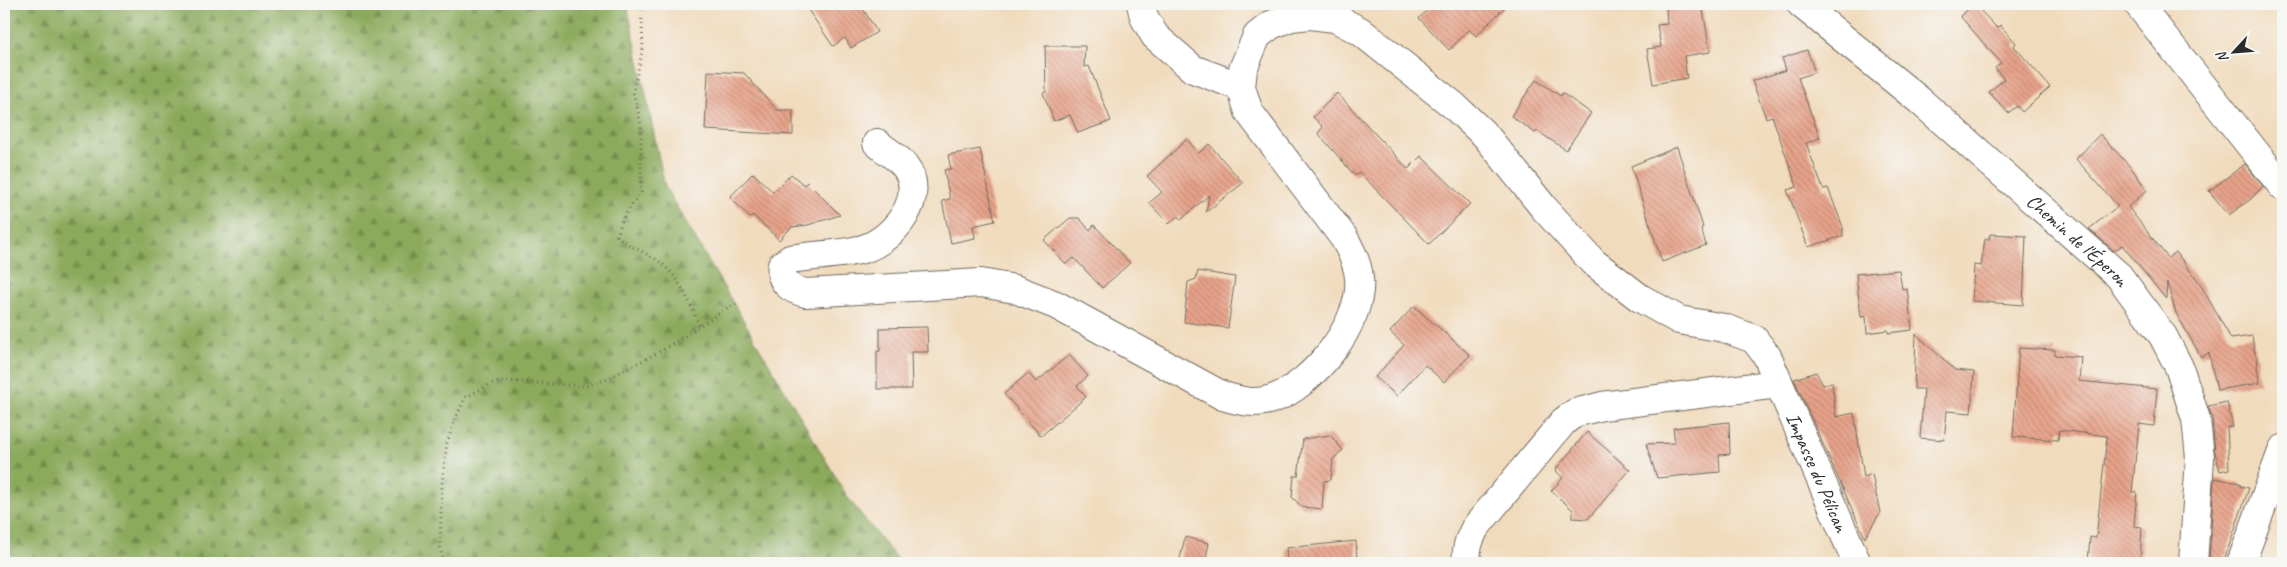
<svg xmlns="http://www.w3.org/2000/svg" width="2287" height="567" font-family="Caveat,sans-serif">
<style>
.forest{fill:url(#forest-firs);stroke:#5b6a44}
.building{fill:url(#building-back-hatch)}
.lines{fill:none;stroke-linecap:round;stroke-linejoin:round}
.street-casing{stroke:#70695e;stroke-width:30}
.path{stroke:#70695e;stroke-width:3;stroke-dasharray:1 4;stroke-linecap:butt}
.street{stroke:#fff;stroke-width:28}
.labels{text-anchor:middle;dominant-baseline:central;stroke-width:4;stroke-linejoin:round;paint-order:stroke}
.street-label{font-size:20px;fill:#2b2b2b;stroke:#f6f6f2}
</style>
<defs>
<pattern id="forest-firs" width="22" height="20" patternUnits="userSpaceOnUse" patternTransform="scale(1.25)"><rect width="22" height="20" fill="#8baa5c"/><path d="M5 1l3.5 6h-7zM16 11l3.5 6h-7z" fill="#728b4c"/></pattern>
<pattern id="building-back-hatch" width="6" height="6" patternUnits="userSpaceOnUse" patternTransform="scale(1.25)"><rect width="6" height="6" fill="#e8a38a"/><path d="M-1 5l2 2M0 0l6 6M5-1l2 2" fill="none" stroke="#bc8571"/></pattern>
</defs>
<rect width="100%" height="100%" fill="#f6f6f2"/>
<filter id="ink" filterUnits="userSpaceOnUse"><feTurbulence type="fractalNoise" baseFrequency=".02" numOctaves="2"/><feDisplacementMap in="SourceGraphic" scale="10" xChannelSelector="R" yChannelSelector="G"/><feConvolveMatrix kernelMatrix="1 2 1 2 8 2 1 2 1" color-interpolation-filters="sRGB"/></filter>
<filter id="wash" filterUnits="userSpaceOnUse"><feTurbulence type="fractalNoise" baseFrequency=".0096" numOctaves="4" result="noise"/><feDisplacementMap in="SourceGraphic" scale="20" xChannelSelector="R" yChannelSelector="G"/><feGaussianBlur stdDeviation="1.12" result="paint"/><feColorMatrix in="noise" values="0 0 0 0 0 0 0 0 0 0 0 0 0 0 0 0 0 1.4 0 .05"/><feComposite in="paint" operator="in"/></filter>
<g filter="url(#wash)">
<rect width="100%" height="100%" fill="#f1dbbd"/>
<path class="forest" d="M 4,4 L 627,4 L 665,187 L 848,498 L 900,563 L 4,563 Z"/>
<g id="blocks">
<path class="building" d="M 804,4 L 860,4 L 877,32 L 851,48 L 845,38 L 833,46 Z
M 1434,4 L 1508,4 L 1476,36 L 1469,30 L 1449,50 L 1419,18 Z
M 1688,4 L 1702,4 L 1710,52 L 1684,56 L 1687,78 L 1653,84 L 1647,49 L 1661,47 L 1657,25 L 1667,24 L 1666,7 Z
M 1974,4 L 1997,28 L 2000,25 L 2016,43 L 2014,46 L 2050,87 L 2022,112 L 2017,106 L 2008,113 L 1989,92 L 2004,79 L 1995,68 L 2001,63 L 1960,16 Z
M 1045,46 L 1085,46 L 1084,67 L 1089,66 L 1111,121 L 1078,133 L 1070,115 L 1054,121 L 1043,93 L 1046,92 Z
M 1807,50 L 1815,72 L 1798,78 L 1820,138 L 1806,143 L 1823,189 L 1828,188 L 1843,227 L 1843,236 L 1808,247 L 1787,190 L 1797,187 L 1772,116 L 1766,118 L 1752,81 L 1786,70 L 1782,58 Z
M 708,71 L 744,73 L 777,110 L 793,110 L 793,135 L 705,130 Z
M 1536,80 L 1561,96 L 1562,93 L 1591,113 L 1566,150 L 1537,131 L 1535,133 L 1511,116 Z
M 1337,93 L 1408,169 L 1421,156 L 1470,204 L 1429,244 L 1359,172 L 1355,176 L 1318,133 L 1323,127 L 1313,117 Z
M 2100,134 L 2133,170 L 2147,190 L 2128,207 L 2168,258 L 2176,252 L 2199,282 L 2231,339 L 2252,336 L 2255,354 L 2258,358 L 2257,368 L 2260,383 L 2217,390 L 2209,353 L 2201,357 L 2176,313 L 2167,283 L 2166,299 L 2122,245 L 2114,251 L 2089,229 L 2118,206 L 2076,159 Z
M 1187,139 L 1199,153 L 1209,144 L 1243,183 L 1206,212 L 1209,195 L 1181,220 L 1178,216 L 1169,224 L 1149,203 L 1162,192 L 1147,176 Z
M 1677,147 L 1703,227 L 1701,228 L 1706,245 L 1662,262 L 1631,166 Z
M 980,149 L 995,221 L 973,226 L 975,238 L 951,243 L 942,201 L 950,199 L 944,170 L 951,169 L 948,155 Z
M 2245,164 L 2263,186 L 2251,199 L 2229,215 L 2209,191 Z
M 753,173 L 773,192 L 791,174 L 804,185 L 807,182 L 840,215 L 808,225 L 792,227 L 779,240 L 753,215 L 750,218 L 730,197 Z
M 1070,218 L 1079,218 L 1090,230 L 1094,225 L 1130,263 L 1102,288 L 1074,258 L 1066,264 L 1044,240 Z
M 1990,234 L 2026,236 L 2023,305 L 1972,301 L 1974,265 L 1981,266 L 1985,239 L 1989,239 Z
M 1899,270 L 1902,289 L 1907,288 L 1912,330 L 1888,333 L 1888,330 L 1867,333 L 1866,316 L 1861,317 L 1856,274 Z
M 1198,271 L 1235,277 L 1228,328 L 1184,322 L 1188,282 L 1196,279 Z
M 1414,306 L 1470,355 L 1444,382 L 1425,365 L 1397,396 L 1375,377 L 1404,345 L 1390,332 Z
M 927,327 L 928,352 L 911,352 L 912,389 L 877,389 L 877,351 L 880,351 L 880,328 Z
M 1916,334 L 1955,370 L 1974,372 L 1971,413 L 1947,411 L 1944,440 L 1920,438 L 1924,389 L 1914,389 Z
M 2019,348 L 2055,350 L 2055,355 L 2081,357 L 2079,381 L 2157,389 L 2154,426 L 2139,424 L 2132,492 L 2137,492 L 2134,526 L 2142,527 L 2140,563 L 2088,563 L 2090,537 L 2096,538 L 2107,436 L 2059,430 L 2058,440 L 2013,437 Z
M 1069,355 L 1088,376 L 1077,386 L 1086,397 L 1041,436 L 1004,394 L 1028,373 L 1036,382 Z
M 1816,372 L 1823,385 L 1832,382 L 1836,417 L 1854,413 L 1864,477 L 1872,474 L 1880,513 L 1865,538 L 1794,379 Z
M 2227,402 L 2233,427 L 2227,427 L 2229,469 L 2220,471 L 2215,452 L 2212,417 L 2208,406 Z
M 1729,422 L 1730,454 L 1719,455 L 1720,472 L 1657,478 L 1646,444 L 1675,443 L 1673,428 Z
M 1587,432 L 1630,470 L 1588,519 L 1573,518 L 1573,510 L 1551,491 L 1563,478 L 1555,470 Z
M 1330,435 L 1343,450 L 1333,459 L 1331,480 L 1324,481 L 1322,509 L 1302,507 L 1292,497 L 1294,476 L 1298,476 L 1303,439 Z
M 2214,478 L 2240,483 L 2240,486 L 2249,488 L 2223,563 L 2209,563 Z
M 1185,537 L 1209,543 L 1205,563 L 1179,563 Z
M 1356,541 L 1357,563 L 1287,563 L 1286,548 Z"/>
</g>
</g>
<g filter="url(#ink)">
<use href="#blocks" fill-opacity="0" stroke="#70695e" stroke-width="1"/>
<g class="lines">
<defs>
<g id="street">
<path d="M 1141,4 L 1144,17 L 1155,36 L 1193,69 L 1241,87"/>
<path id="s1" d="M 1801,4 L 1919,100 L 2119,276 L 2163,336 L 2179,367 L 2196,419 L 2200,458 L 2193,563"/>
<path d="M 2138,4 L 2283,187"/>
<path id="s2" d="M 877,143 C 885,150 897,157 904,165 C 929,196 894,240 863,249 C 840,255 814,255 790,259 L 782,265 C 779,282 791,290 806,293 L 981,283 L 1015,289 L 1056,305 L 1223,396 C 1240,401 1254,405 1272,399 C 1312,386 1364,322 1359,278 C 1358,264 1351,250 1344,238 L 1249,112 L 1241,87 L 1243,69 L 1257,36 L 1271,25 L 1291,17 L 1310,15 L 1335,18 L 1360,31 L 1453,105 L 1486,136 L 1544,208 L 1593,262 L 1640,298 L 1679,320 L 1724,328 L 1754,339 L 1767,356 L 1857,563"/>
<path d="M 1467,563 C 1465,550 1469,540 1475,528 L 1564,421 L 1575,413 L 1602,406 L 1778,384"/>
<path d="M 2241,563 L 2283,449"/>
</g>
</defs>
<use href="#street" class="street-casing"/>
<path class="path" d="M 641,4 L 643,48 L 633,92 L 641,124 L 641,192 L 623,218 L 617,236 C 629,246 644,252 657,260 C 678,274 691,303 699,326
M 443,563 L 440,545 L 442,484 L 447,443 L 455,419 L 466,397 L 493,383 L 508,381 L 585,386 L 605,380 L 663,350 L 727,308 L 737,304"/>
<use href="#street" class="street"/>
</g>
</g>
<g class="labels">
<g class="street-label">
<text stroke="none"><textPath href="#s1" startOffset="364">Chemin de l'Éperon</textPath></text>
<text stroke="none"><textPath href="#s2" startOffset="1972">Impasse du Pélican</textPath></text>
</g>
</g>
<rect width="2287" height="567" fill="none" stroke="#f6f6f2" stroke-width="20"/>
<g transform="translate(2234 52) rotate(244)" stroke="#f6f6f2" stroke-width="4" paint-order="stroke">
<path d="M0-4L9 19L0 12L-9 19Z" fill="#2b2b2b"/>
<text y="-8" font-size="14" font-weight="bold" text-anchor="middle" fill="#2b2b2b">N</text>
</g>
</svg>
